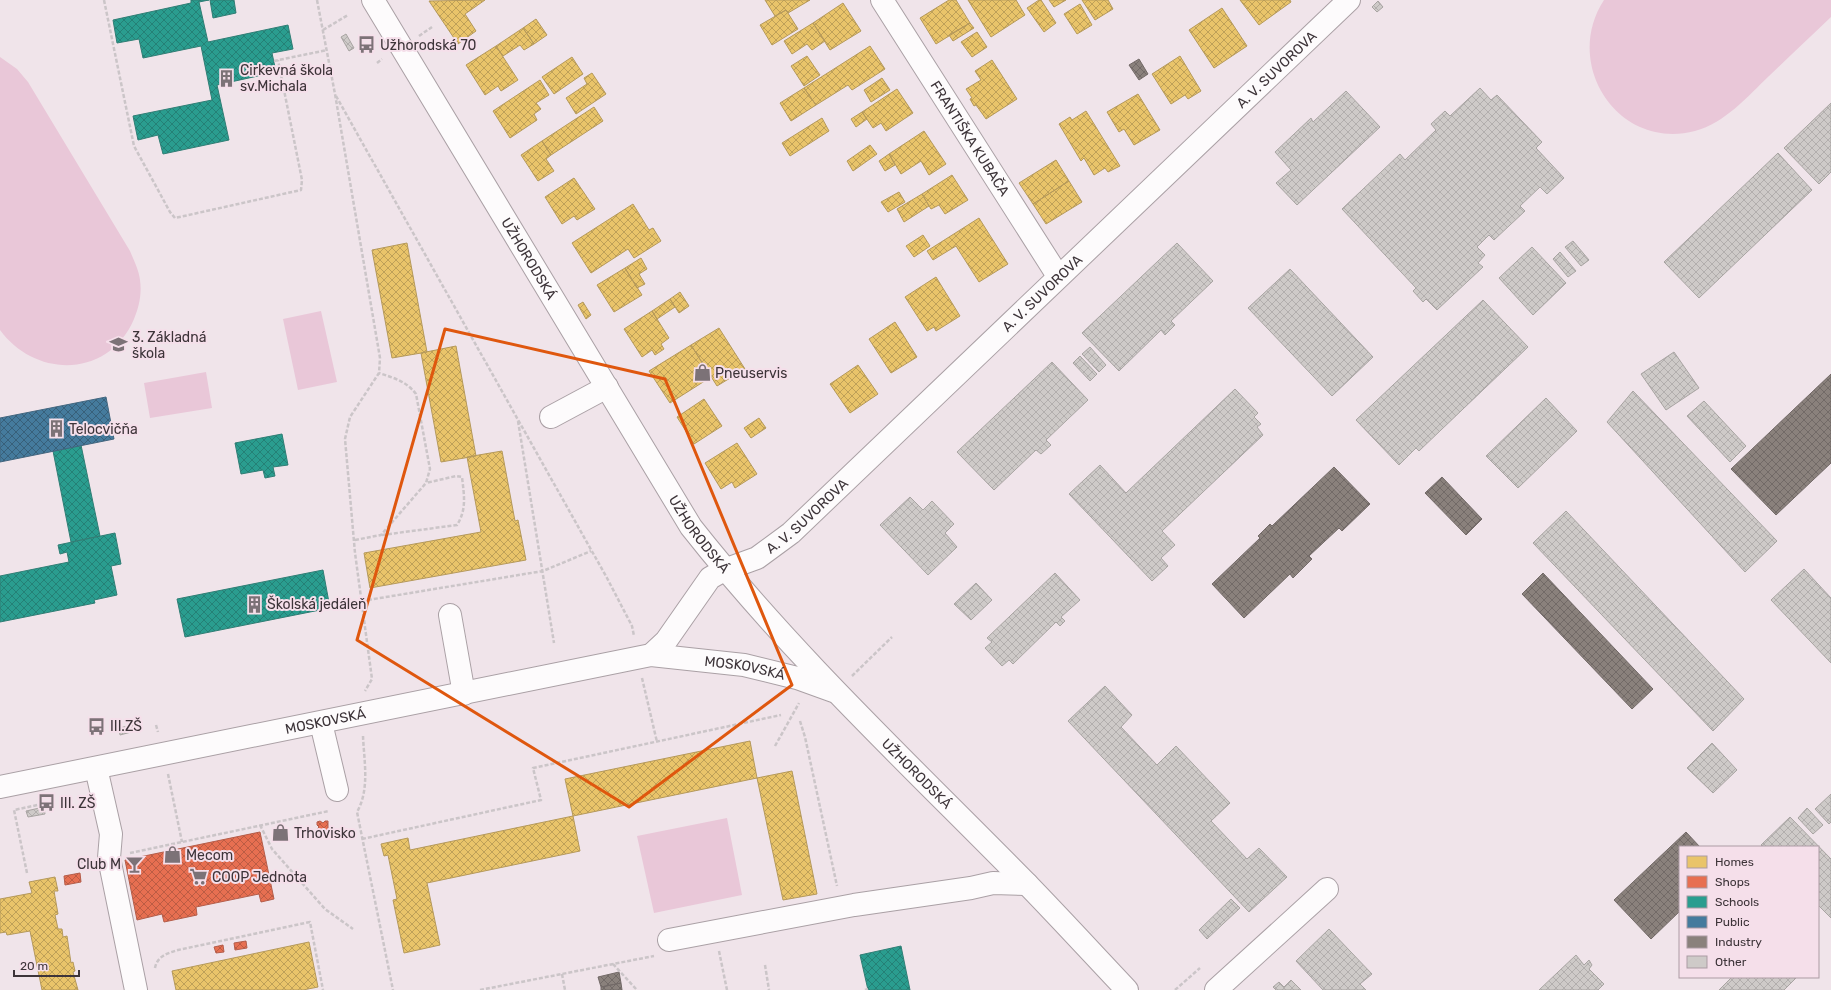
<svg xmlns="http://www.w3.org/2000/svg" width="1831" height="990" font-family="Rubik,sans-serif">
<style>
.garden{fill:#e9c7d8}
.homes{fill:url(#homes-cross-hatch);stroke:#b5995b}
.shops{fill:url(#shops-cross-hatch);stroke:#b45d4a}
.schools{fill:url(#schools-cross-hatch);stroke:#307e75}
.public{fill:url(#public-cross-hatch);stroke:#43667f}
.industry{fill:url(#industry-cross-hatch);stroke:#736a68}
.building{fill:url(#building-cross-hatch);stroke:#a8a4a2}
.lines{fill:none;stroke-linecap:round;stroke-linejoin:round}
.minor-casing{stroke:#aaa0a5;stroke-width:24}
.path{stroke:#cbc5c8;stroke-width:2.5;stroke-dasharray:4 2;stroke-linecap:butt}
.minor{stroke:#fdfbfc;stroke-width:22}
.marked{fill:none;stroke:#df570e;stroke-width:3;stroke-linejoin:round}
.labels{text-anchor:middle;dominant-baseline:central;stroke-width:4;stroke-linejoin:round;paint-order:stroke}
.poi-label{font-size:14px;fill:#3d3439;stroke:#f5dfea;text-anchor:start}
.street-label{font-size:14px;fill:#3d3439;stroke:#f5dfea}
</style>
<defs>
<pattern id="homes-cross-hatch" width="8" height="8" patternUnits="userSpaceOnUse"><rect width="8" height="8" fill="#e9c46a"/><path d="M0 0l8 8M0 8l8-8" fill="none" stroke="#bea058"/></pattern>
<pattern id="shops-cross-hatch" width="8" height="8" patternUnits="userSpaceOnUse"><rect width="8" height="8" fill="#e76f51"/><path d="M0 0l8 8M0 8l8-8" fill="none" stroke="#bc5c44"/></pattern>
<pattern id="schools-cross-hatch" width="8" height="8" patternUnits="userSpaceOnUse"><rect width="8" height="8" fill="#2a9d8f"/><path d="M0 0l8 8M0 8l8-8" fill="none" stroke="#258176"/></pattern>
<pattern id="public-cross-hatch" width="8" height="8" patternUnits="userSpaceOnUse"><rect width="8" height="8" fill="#457b9d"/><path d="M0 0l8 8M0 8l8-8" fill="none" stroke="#38607a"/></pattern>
<pattern id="industry-cross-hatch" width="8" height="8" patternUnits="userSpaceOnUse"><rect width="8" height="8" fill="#8a817c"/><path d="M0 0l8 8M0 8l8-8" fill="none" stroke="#726a67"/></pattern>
<pattern id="building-cross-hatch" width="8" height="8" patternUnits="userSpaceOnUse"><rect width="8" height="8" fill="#cecac8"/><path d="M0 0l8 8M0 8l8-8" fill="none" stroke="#b2aead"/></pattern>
</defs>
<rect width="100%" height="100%" fill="#f0e4ea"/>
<path class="garden" d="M 1604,0 L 1831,0 L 1831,17 C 1810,37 1790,56 1769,76 C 1747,97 1725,123 1695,131 C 1618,151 1562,64 1604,0 Z
M 0,57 L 17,69 L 28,82 L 130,251 C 134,261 139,270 140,280 C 142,294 139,307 134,319 C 109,378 36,379 0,330 Z
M 321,311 L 337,382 L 298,390 L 283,319 Z
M 206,372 L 212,408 L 150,418 L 144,383 Z
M 727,818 L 742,895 L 654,913 L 637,836 Z"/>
<path class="homes" d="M 485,0 L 465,14 L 476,31 L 458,44 L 429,1 Z
M 765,0 L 810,0 L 788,13 L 786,10 L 775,16 Z
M 949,0 L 956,0 L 970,23 L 936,44 L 920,18 Z
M 968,0 L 1016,0 L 1025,15 L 991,37 Z
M 1039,0 L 1041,0 L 1056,23 L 1044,32 L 1027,8 Z
M 1049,0 L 1066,0 L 1054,7 Z
M 1082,0 L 1108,0 L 1113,9 L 1095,20 Z
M 1240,0 L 1290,0 L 1291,2 L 1259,25 Z
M 843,3 L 861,31 L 830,50 L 813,23 Z
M 1080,4 L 1092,25 L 1077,34 L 1064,14 Z
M 1222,8 L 1247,46 L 1214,68 L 1189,30 Z
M 786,10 L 798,29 L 772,45 L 760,25 Z
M 536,19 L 547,35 L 534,44 L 523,28 Z
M 813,23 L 825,41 L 812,50 L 807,44 L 792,54 L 784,41 Z
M 970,23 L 974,28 L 953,41 L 949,35 Z
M 523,28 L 534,44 L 524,50 L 520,45 L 503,56 L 496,46 Z
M 977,32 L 987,47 L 972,57 L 961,42 Z
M 496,46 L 518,80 L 501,91 L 498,86 L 485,95 L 466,65 Z
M 870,46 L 885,69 L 852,90 L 848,85 L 816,105 L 804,88 Z
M 807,56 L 820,75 L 804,86 L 791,66 Z
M 1180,56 L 1201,91 L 1188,99 L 1185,95 L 1171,104 L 1152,74 Z
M 572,57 L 583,74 L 554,94 L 542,77 Z
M 992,60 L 1017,99 L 986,119 L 976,105 L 974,106 L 970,99 L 972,98 L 966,89 L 981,80 L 975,71 Z
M 592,73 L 606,94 L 576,114 L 566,98 L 587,84 L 584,78 Z
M 882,78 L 890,90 L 871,102 L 864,90 Z
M 540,80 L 549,95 L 536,103 L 541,109 L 534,114 L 537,120 L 510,138 L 493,111 Z
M 804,88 L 816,105 L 791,121 L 780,103 Z
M 897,89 L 913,113 L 886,131 L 881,123 L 873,128 L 862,112 Z
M 1138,94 L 1160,130 L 1134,145 L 1124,129 L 1119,132 L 1107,112 Z
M 594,107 L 603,121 L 551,155 L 542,141 Z
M 1086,111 L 1120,166 L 1108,172 L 1105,168 L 1094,175 L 1084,158 L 1081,161 L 1059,124 L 1070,117 L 1072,120 Z
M 862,112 L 867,119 L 856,127 L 851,119 Z
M 822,118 L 829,131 L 790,156 L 782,143 Z
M 924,131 L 946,164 L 929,175 L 921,161 L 901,174 L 889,154 Z
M 542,141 L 551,155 L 546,159 L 554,171 L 538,181 L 521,155 Z
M 870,145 L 877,154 L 853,171 L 847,161 Z
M 889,154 L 895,165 L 885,171 L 879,161 Z
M 1056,160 L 1069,181 L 1033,204 L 1019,183 Z
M 952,175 L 968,200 L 945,214 L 939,205 L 931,209 L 922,194 Z
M 574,178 L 595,209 L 577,220 L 574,216 L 562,224 L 545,197 Z
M 1069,181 L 1082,202 L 1046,224 L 1033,204 Z
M 899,192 L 905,202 L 888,212 L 881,202 Z
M 922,194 L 929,206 L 904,222 L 897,209 Z
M 633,204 L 649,230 L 653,228 L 661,241 L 634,258 L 628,249 L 591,273 L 572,243 Z
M 979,218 L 1008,264 L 979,282 L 956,246 L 933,260 L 927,251 Z
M 923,235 L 930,246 L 914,257 L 906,246 Z
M 407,243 L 427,352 L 392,358 L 372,250 Z
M 641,258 L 647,269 L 639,274 L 645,284 L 637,288 L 625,268 Z
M 625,268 L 642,295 L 614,312 L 597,285 Z
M 936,277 L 960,316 L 936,331 L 934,327 L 927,331 L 905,297 Z
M 680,292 L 689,306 L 679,313 L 670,299 Z
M 670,299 L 675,307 L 657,319 L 652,311 Z
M 583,302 L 591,315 L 586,319 L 578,305 Z
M 652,311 L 669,338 L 661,344 L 664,349 L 655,355 L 652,350 L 642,357 L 624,329 Z
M 895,322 L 917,357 L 891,373 L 869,339 Z
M 719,328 L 745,369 L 717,386 L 691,345 Z
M 691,345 L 711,377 L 670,403 L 649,371 Z
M 456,346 L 476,456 L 441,462 L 421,353 Z
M 858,365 L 878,394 L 850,413 L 830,384 Z
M 704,399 L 722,426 L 694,444 L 677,417 Z
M 759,418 L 766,428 L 751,438 L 744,428 Z
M 737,443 L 757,474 L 735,488 L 732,482 L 721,489 L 705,463 Z
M 502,451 L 515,521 L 518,520 L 526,560 L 370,588 L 364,553 L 481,532 L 467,457 Z
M 750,741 L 757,778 L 573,816 L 565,779 Z
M 792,771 L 817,894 L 783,900 L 757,778 Z
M 573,816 L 580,851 L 427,883 L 440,945 L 404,953 L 393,900 L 397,899 L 388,855 L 384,856 L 381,844 L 408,838 L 410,850 Z
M 55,877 L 58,891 L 54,891 L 58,914 L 55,915 L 58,929 L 62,929 L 63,937 L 67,936 L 71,963 L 73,962 L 75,971 L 73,972 L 78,990 L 42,990 L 30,931 L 7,935 L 6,932 L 0,933 L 0,899 L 32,893 L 29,882 Z
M 309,942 L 318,987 L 303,990 L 176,990 L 172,971 Z"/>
<path class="shops" d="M 320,821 L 323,823 L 325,821 L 328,821 L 328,831 L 317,832 L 317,829 L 319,827 L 317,825 L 317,822 Z
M 260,832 L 274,899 L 261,902 L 259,894 L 196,907 L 197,915 L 164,922 L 162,914 L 137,920 L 125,860 Z
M 80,873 L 81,882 L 65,885 L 64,876 Z
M 246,941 L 247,948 L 235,950 L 234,943 Z
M 223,945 L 224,952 L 216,953 L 214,947 Z"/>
<path class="schools" d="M 191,0 L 209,0 L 199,2 L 208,42 L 288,25 L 293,49 L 272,53 L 276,72 L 217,85 L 229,140 L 163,154 L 158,135 L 138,140 L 133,116 L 212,100 L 201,46 L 143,58 L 139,39 L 117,43 L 113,20 L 191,3 Z
M 210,0 L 234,0 L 236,13 L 213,18 Z
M 282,434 L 288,465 L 273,467 L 275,476 L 265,478 L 263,470 L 241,474 L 235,443 Z
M 81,445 L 100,536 L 71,542 L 53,451 Z
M 115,533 L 121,564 L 111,566 L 117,595 L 94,600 L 95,603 L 0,622 L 0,576 L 69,562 L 67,552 L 60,554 L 58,545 Z
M 323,570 L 330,608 L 185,637 L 177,599 Z
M 901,946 L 910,990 L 868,990 L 860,955 Z"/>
<path class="public" d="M 106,397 L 114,439 L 0,462 L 0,418 Z"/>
<path class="industry" d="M 1139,59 L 1148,74 L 1139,80 L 1129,65 Z
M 1831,374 L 1831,463 L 1776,515 L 1731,469 Z
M 1334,467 L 1370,504 L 1342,531 L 1339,528 L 1309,556 L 1312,559 L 1293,578 L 1290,574 L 1244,618 L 1212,584 L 1260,538 L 1258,536 L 1270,524 L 1272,526 Z
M 1442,477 L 1482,519 L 1466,535 L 1425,493 Z
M 1543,573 L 1653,689 L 1632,709 L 1522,594 Z
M 1686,832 L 1700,847 L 1680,847 L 1680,911 L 1651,939 L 1614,900 Z
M 619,972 L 621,983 L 601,987 L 598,977 Z
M 621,983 L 622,990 L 601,990 L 601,987 Z"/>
<path class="building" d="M 1378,1 L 1383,7 L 1377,12 L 1372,7 Z
M 346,34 L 354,48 L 349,51 L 341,37 Z
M 1480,88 L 1491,100 L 1497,95 L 1542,142 L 1536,148 L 1564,178 L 1547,194 L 1540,187 L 1520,206 L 1525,211 L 1494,240 L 1489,235 L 1477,247 L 1485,255 L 1478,263 L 1483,267 L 1437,310 L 1426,299 L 1423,302 L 1413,291 L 1416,288 L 1342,209 L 1400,154 L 1405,160 L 1436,130 L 1431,124 L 1445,111 L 1450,116 Z
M 1346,91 L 1380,127 L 1297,205 L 1276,183 L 1291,170 L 1275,152 L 1311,118 L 1313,122 Z
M 1831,103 L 1831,172 L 1819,184 L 1784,148 Z
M 1778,153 L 1812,190 L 1699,298 L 1664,262 Z
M 1573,241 L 1589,260 L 1581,266 L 1565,247 Z
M 1177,243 L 1213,281 L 1171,321 L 1175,325 L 1165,335 L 1161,330 L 1119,371 L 1082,333 Z
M 1532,247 L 1566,283 L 1533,315 L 1499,278 Z
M 1560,252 L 1576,271 L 1568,277 L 1553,259 Z
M 1290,269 L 1373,357 L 1332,396 L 1248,308 Z
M 1483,300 L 1528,347 L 1419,451 L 1416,448 L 1399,465 L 1356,420 Z
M 1090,347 L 1106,365 L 1099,372 L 1082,354 Z
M 1674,352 L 1699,388 L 1666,410 L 1641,374 Z
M 1080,356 L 1097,374 L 1090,381 L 1073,363 Z
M 1052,362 L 1088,400 L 1046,440 L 1051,445 L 1041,454 L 1036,450 L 994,490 L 957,452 Z
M 1235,389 L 1258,413 L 1254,417 L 1261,424 L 1257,427 L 1263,435 L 1162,531 L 1175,545 L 1161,558 L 1168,566 L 1152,581 L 1069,494 L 1100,465 L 1126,493 Z
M 1633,391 L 1777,541 L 1745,572 L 1607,422 Z
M 1546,398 L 1577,431 L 1518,488 L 1486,456 Z
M 1704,401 L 1746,446 L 1730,462 L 1687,416 Z
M 910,497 L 923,510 L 932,501 L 954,524 L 945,533 L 957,547 L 928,575 L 880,525 Z
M 1566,511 L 1744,699 L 1713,731 L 1533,543 Z
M 1804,569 L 1831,598 L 1831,663 L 1771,600 Z
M 1055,573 L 1080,600 L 1061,617 L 1065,621 L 1060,626 L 1056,622 L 1013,664 L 1009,660 L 1002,666 L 985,648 L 992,642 L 987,638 Z
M 976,583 L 992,600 L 971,620 L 954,604 Z
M 1105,686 L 1132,715 L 1121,727 L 1157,765 L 1176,746 L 1230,803 L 1211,821 L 1247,859 L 1259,848 L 1287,877 L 1249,912 L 1068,721 Z
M 133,725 L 135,731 L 120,735 L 119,728 Z
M 1712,743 L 1737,770 L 1713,793 L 1687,768 Z
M 1831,794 L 1831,822 L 1829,824 L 1815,809 Z
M 44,807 L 45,814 L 28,817 L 26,811 Z
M 1807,808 L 1823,825 L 1813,834 L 1798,818 Z
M 1790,817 L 1831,859 L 1831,918 L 1818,905 L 1818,847 L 1763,847 L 1761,845 Z
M 1231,899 L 1240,908 L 1207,939 L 1199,930 Z
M 1329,929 L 1372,974 L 1360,984 L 1366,990 L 1323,990 L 1296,961 Z
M 1576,955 L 1584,965 L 1589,960 L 1592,965 L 1589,969 L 1604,984 L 1598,990 L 1539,990 Z
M 1732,977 L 1797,977 L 1784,990 L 1719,990 Z
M 1291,980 L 1301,990 L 1276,990 L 1273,987 L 1279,982 L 1284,987 Z"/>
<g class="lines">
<defs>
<g id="minor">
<path id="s1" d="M 373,0 L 691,527 C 792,655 912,767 1026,883 C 1060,918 1093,954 1127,990"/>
<path id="s2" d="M 882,0 L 1058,276"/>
<path d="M 551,417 L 607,387"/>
<path d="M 450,615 L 464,694"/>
<path id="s3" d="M 651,655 L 666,641 L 710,578 L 724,570 L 757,558 L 791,533 L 1349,0"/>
<path d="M 321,723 L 337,790"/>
<path d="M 96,768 L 111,834 L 109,858 L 136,990"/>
<path id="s4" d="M 0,787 L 651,655 L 744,665 L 797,678 L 833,691"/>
<path d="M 669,940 L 854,905 L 971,888 L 993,883 L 1027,884"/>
<path d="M 1216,990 L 1327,889"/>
</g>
</defs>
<use href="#minor" class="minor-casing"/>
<path class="path" d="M 104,0 L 134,146 L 170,212 L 175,218 L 301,190 L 302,180 L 278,60
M 317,0 L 335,94 L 380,358 L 379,373 L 350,417 L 345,439 L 355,553 L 372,679 L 365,691
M 323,30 L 348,15
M 419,36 L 432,27
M 274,61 L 327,50
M 377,63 L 382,59
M 336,96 L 607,578 L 632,626 L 634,636
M 518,421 L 554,643
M 382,535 L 457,525 C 467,509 464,495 462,477 L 456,476 L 426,483
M 355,540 L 381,535 L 426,483 L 430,469 L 416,394 C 406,381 394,378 379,373
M 362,601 L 543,571 L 591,551
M 852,676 L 892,637
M 642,678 L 657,742
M 800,721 L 805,737 L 837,886
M 156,725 L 158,732
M 363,736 C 364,761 370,789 357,812 L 393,990
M 775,746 L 799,703
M 168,774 L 182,842
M 260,825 L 272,849 L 325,909 L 353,929
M 362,839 L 541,800 L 533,768 L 781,715
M 130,853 L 329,811
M 81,862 L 88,861
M 27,873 L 14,810 L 47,803
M 719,951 L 727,990
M 613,964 L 637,990
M 765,965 L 769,990
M 155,968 C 157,956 168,953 178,950 L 310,922 L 323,990
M 562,974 L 565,990
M 480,990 L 654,956
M 865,990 L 868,989
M 1175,990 L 1200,968"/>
<use href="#minor" class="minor"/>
</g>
<path class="marked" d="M 445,329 L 665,379 L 792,685 L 629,807 L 357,640 Z"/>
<defs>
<symbol id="bus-bare" viewBox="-9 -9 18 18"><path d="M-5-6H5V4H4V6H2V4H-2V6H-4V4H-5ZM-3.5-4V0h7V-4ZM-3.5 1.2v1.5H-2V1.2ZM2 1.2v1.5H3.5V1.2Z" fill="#7c7277" stroke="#f5dfea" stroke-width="2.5" paint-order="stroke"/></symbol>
<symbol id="building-bare" viewBox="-9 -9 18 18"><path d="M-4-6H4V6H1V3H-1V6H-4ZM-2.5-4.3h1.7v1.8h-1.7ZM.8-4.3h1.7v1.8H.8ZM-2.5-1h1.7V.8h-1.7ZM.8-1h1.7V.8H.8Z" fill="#7c7277" stroke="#f5dfea" stroke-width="2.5" paint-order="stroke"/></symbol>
<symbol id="school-bare" viewBox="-9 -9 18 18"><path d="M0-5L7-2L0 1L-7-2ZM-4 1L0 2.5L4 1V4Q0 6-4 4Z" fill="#7c7277" stroke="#f5dfea" stroke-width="2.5" paint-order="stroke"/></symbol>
<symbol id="shop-bare" viewBox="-9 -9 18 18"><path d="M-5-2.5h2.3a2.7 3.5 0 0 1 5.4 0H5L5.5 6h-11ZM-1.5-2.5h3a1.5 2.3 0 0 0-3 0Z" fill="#7c7277" stroke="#f5dfea" stroke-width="2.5" paint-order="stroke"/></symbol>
<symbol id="bar-bare" viewBox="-9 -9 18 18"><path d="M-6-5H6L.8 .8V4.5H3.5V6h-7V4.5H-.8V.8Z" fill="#7c7277" stroke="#f5dfea" stroke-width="2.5" paint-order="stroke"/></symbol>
<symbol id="supermarket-bare" viewBox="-9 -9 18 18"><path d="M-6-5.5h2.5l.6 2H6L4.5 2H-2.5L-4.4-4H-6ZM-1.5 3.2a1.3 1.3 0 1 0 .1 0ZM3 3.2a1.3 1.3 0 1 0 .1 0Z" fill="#7c7277" stroke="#f5dfea" stroke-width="2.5" paint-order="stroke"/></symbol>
</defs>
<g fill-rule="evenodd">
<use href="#bus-bare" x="354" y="32" width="25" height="25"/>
<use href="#building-bare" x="214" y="66" width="25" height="25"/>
<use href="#school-bare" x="106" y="332" width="25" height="25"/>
<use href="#shop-bare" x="690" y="360" width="25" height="25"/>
<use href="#building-bare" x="44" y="416" width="25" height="25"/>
<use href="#building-bare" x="242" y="592" width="25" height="25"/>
<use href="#bus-bare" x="84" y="714" width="25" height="25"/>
<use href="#bus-bare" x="34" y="790" width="25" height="25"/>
<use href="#shop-bare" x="268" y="820" width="25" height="25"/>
<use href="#shop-bare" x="160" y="842" width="25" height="25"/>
<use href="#bar-bare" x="122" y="852" width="25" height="25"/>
<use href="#supermarket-bare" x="186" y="864" width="25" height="25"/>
</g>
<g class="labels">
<g class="poi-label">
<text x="380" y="45">Užhorodská 70</text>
<text x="240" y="70">Cirkevná škola<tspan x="240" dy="16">sv.Michala</tspan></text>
<text x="132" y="337">3. Základná<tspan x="132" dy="16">škola</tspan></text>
<text x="715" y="373">Pneuservis</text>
<text x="69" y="429">Telocvičňa</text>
<text x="267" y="604">Školská jedáleň</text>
<text x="110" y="726">III.ZŠ</text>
<text x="60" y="803">III. ZŠ</text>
<text x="294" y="833">Trhovisko</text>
<text x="186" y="855">Mecom</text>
<text x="121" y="864" text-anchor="end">Club M</text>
<text x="212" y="877">COOP Jednota</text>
</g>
<g class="street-label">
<text stroke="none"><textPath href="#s3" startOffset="862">A. V. SUVOROVA</textPath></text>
<text stroke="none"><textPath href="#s2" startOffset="164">FRANTIŠKA KUBAČA</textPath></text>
<text stroke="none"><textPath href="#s1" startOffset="302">UŽHORODSKÁ</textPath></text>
<text stroke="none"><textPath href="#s3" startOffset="538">A. V. SUVOROVA</textPath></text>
<text stroke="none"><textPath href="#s3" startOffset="214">A. V. SUVOROVA</textPath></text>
<text stroke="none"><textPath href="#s1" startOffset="626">UŽHORODSKÁ</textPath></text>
<text stroke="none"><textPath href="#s4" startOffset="759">MOSKOVSKÁ</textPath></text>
<text stroke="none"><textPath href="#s4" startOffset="332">MOSKOVSKÁ</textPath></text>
<text stroke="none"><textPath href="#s1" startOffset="950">UŽHORODSKÁ</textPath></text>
</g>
</g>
<rect x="1679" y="846" width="140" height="132" fill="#f5dfea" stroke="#ab9ba3"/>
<rect x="1687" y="856" width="20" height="12" fill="#e9c46a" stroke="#ab9ba3"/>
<text x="1715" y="866" font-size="12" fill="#3d3439">Homes</text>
<rect x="1687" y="876" width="20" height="12" fill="#e76f51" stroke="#ab9ba3"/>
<text x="1715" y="886" font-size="12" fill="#3d3439">Shops</text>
<rect x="1687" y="896" width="20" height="12" fill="#2a9d8f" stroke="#ab9ba3"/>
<text x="1715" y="906" font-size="12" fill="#3d3439">Schools</text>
<rect x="1687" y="916" width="20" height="12" fill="#457b9d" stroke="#ab9ba3"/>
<text x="1715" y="926" font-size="12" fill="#3d3439">Public</text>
<rect x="1687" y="936" width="20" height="12" fill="#8a817c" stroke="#ab9ba3"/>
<text x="1715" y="946" font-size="12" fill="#3d3439">Industry</text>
<rect x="1687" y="956" width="20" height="12" fill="#cecac8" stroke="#ab9ba3"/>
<text x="1715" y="966" font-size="12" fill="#3d3439">Other</text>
<path d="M14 970v6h65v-6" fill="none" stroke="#3d3439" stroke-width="2"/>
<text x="20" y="970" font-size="12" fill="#3d3439" stroke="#f5dfea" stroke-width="3" paint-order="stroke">20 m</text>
</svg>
